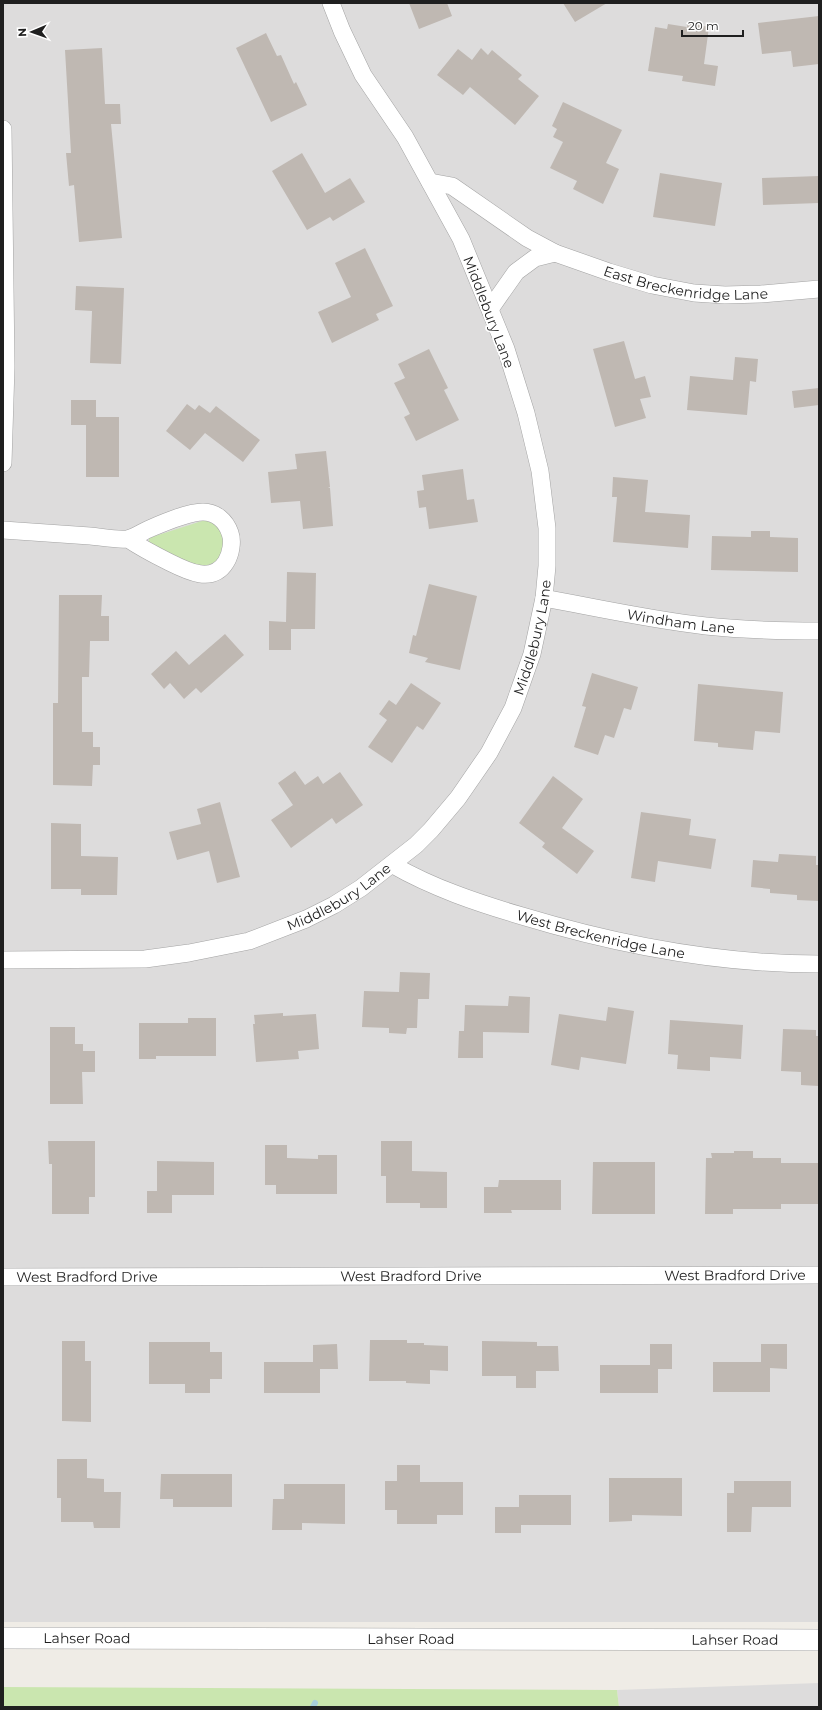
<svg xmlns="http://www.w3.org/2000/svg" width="822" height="1710" font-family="Montserrat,sans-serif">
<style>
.residential{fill:#dddcdc}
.grass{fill:#cae6af}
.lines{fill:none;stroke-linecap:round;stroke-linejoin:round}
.stream{stroke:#a9cfda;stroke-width:6}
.building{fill:#bfb8b2}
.minor-casing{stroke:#a3a3a3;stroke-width:18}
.tertiary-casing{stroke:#a3a3a3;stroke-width:22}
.minor{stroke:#fff;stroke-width:17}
.tertiary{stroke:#fff;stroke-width:21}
.labels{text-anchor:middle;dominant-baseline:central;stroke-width:3.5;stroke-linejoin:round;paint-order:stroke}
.street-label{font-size:14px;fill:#1f1f1f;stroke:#fff}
</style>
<rect width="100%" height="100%" fill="#efece6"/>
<path class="residential" d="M 3,3 L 819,3 L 819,1622 L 3,1622 Z
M 819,1683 L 819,1707 L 619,1707 L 617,1690 Z"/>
<path class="grass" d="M 205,520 C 225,526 225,540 221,557 C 217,560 213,564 208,565 C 192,569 164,550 149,543 L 149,538 L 152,537 Z
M 3,1687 L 617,1690 L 619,1707 L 3,1707 Z"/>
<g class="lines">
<path class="stream" d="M 313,1707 L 315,1703"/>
</g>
<path class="building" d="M 409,3 L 447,3 L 452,16 L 419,29 Z
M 563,3 L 607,3 L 575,22 Z
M 819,16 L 819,64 L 793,67 L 791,51 L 762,54 L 758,23 Z
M 688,23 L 709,27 L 704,64 L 718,66 L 715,86 L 682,81 L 683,76 L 648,71 L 655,27 L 667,29 L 668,24 L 687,27 Z
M 266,33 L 277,56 L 281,55 L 294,84 L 296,82 L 307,105 L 271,122 L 236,48 Z
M 102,48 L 105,104 L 120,104 L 121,124 L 111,124 L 122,238 L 79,242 L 74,185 L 69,186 L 66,153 L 71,153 L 65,50 Z
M 481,48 L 488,55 L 492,50 L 522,75 L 518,79 L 539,96 L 515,125 L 470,87 L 463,95 L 437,75 L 458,49 L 472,60 Z
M 563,102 L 622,130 L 606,163 L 619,169 L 603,204 L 573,189 L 577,181 L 550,168 L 563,142 L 553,137 L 557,129 L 552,126 Z
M 302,153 L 325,193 L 350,178 L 365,202 L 333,221 L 330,217 L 307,230 L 272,171 Z
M 660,173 L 722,183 L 715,226 L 653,217 Z
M 819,176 L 819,203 L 763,205 L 762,178 Z
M 365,248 L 393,306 L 376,314 L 379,320 L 332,343 L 318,312 L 351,297 L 335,263 Z
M 76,286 L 124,288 L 121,364 L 90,363 L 92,311 L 75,310 Z
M 624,341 L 635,379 L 645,376 L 651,397 L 640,399 L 646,418 L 615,427 L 593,349 Z
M 429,349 L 448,388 L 444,390 L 459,420 L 416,441 L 404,417 L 410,414 L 394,383 L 405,378 L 398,364 Z
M 735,357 L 758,359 L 756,382 L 750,381 L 747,415 L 687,410 L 690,376 L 733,380 Z
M 819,388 L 819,405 L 794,408 L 792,391 Z
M 71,400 L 96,400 L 96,417 L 119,417 L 119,477 L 86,477 L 86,425 L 71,425 Z
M 187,404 L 195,410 L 199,405 L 210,413 L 216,406 L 260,440 L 243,462 L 205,433 L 190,450 L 166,431 Z
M 326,451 L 330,487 L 328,488 L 330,488 L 333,526 L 303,529 L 300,501 L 271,503 L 268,472 L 297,469 L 295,454 Z
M 463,469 L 467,500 L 474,499 L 478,522 L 429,529 L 426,507 L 419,508 L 417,491 L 424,490 L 422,475 Z
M 613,477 L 648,480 L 645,512 L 690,515 L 688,548 L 613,542 L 617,497 L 612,497 Z
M 751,531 L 770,531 L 770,537 L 798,538 L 798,572 L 711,570 L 712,536 L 751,537 Z
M 287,572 L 316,573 L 315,629 L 291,629 L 291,650 L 269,650 L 269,621 L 286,622 Z
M 429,584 L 477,596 L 460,670 L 425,662 L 428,658 L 409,653 L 413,635 L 416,636 Z
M 59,595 L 102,595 L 101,616 L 109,616 L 109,641 L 90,641 L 89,677 L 82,677 L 82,732 L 93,732 L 93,747 L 100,747 L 100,765 L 93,765 L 92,786 L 53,785 L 53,703 L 58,703 Z
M 225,634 L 244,655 L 201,693 L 196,688 L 184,699 L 170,683 L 164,689 L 151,674 L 176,651 L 189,665 Z
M 592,673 L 638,687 L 631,710 L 624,708 L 614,738 L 605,735 L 598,755 L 574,747 L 586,707 L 582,706 Z
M 411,683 L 441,703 L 423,730 L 417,726 L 392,763 L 368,747 L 387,720 L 379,714 L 389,700 L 396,705 Z
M 698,684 L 783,692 L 780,733 L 755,731 L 753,750 L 718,747 L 718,743 L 694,741 Z
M 295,771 L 305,785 L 318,776 L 323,784 L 340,772 L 363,805 L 336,824 L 332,818 L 291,848 L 271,820 L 293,805 L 278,783 Z
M 553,776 L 583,799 L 562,828 L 594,851 L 577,874 L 542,847 L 545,843 L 519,823 Z
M 220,802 L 240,877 L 217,883 L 209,851 L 177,860 L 169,832 L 201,824 L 197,809 Z
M 641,812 L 691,819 L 689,835 L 716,839 L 711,869 L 658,861 L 655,882 L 631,878 Z
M 51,823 L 81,824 L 81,856 L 118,857 L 117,895 L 81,895 L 81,889 L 51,889 Z
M 779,854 L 816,856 L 816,865 L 819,865 L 819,901 L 797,900 L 797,895 L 770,893 L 770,889 L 751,887 L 753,860 L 778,862 Z
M 400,972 L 430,973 L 429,999 L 418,999 L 417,1028 L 407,1028 L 406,1034 L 389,1033 L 389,1028 L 362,1027 L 364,991 L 399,992 Z
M 509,996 L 530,997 L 529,1033 L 483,1032 L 483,1058 L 458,1058 L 459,1031 L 464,1031 L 465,1005 L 508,1006 Z
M 608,1007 L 634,1011 L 626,1064 L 581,1057 L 579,1070 L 551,1065 L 559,1014 L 606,1021 Z
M 283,1013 L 283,1016 L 316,1014 L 319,1049 L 298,1051 L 299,1059 L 256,1062 L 253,1024 L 255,1024 L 254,1015 Z
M 188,1018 L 216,1018 L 216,1056 L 156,1056 L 156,1059 L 139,1059 L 139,1023 L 188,1023 Z
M 670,1020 L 743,1025 L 741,1059 L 710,1057 L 710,1071 L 677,1069 L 678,1055 L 668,1054 Z
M 50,1027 L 75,1027 L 75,1044 L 83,1044 L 83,1051 L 95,1051 L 95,1072 L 82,1072 L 83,1104 L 50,1104 Z
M 783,1029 L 816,1030 L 816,1036 L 819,1036 L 819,1086 L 801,1085 L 801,1072 L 781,1071 Z
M 48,1141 L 95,1141 L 95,1197 L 89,1197 L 89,1214 L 52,1214 L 52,1164 L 49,1164 Z
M 381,1141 L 412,1141 L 412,1171 L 447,1172 L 447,1208 L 420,1208 L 420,1203 L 386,1203 L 386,1176 L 381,1176 Z
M 265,1145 L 287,1145 L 287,1158 L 318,1159 L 318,1155 L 337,1155 L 337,1194 L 276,1194 L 276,1185 L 265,1185 Z
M 734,1151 L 753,1151 L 753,1158 L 781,1158 L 781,1163 L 819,1163 L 819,1204 L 781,1204 L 781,1209 L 733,1209 L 733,1214 L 705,1214 L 706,1158 L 712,1158 L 711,1153 L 734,1153 Z
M 157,1161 L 214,1162 L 214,1195 L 172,1195 L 172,1213 L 147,1213 L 147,1191 L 157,1191 Z
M 593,1162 L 655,1162 L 655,1214 L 592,1214 Z
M 499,1180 L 561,1180 L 561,1210 L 511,1210 L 512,1213 L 484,1213 L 484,1187 L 498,1187 Z
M 370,1340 L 407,1340 L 407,1343 L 424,1343 L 424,1345 L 448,1346 L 448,1371 L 430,1370 L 430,1384 L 406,1383 L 406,1381 L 369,1381 Z
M 62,1341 L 85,1341 L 85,1361 L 91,1361 L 91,1422 L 62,1421 Z
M 482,1341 L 537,1342 L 537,1346 L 558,1346 L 559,1371 L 536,1371 L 536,1388 L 516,1388 L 516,1376 L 482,1376 Z
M 149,1342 L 210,1342 L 210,1352 L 222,1352 L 222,1379 L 210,1379 L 210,1393 L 185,1393 L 185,1384 L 149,1384 Z
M 337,1344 L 338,1369 L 320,1369 L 320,1393 L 264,1393 L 264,1362 L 313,1362 L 313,1345 Z
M 650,1344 L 672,1344 L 672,1369 L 658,1369 L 658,1393 L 600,1393 L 600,1365 L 650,1365 Z
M 761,1344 L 787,1344 L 787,1369 L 770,1368 L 770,1392 L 713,1392 L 713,1362 L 761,1362 Z
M 57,1459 L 87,1459 L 87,1478 L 104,1479 L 104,1492 L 121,1492 L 120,1528 L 94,1528 L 93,1522 L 61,1522 L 61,1498 L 57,1498 Z
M 397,1465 L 420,1465 L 420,1482 L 463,1482 L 463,1515 L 437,1515 L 437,1524 L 397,1524 L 397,1510 L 385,1510 L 385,1481 L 397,1481 Z
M 161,1474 L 232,1474 L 232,1507 L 173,1507 L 173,1499 L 160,1499 Z
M 609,1478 L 682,1478 L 682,1516 L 632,1515 L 632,1521 L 609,1522 Z
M 734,1481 L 791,1481 L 791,1507 L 752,1507 L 751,1532 L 727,1532 L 727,1493 L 734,1493 Z
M 284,1484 L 345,1484 L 345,1524 L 302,1523 L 302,1530 L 272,1530 L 273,1499 L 284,1499 Z
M 519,1495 L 571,1495 L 571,1525 L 521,1525 L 521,1533 L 495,1533 L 495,1507 L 519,1507 Z"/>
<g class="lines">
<defs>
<g id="minor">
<path d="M 3,129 L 6,367 L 3,463"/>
<path id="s1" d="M 430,182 L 452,186 L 527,238 L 555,253 L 609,272 L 652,285 L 694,293 L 725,295 L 761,294 L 819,289"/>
<path d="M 490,309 L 516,272 L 535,258 L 555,253"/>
<path d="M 3,530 C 32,532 61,534 90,536 C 102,537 115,540 127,539 C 134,538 142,532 149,529 C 163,523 188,512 203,512 C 216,512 226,521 230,533 C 233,541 231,554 226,562 C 212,585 185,570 167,561 C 153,554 140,547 128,539"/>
<path id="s2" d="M 544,598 C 598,608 652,620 706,626 C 744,630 782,631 819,631"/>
<path id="s3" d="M 393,865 C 433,888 478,903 522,916 C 618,945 718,964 819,964"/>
<path id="s4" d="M 3,960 L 145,959 L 189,953 L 249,941 L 306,919 L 334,905 L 361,888 L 416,845 L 431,830 L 458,798 L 489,753 L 513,708 L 532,654 L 544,598 L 547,566 L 547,528 L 540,471 L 526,413 L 506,349 L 461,239 L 405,137 L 363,75 L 342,31 L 331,3"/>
<path id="s5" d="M 3,1277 L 819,1275"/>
</g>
<g id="tertiary">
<path id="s6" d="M 3,1638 L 819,1640"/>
</g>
</defs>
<use href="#minor" class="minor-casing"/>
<use href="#tertiary" class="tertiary-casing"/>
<use href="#minor" class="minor"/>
<use href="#tertiary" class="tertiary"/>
</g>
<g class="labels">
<g class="street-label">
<text stroke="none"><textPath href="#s1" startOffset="281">East Breckenridge Lane</textPath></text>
<text transform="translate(489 312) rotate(69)">Middlebury Lane</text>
<text stroke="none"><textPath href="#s2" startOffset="139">Windham Lane</textPath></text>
<text stroke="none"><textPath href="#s4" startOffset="684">Middlebury Lane</textPath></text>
<text stroke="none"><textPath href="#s4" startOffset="348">Middlebury Lane</textPath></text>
<text stroke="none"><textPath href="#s3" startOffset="220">West Breckenridge Lane</textPath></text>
<text stroke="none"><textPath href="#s5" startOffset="732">West Bradford Drive</textPath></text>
<text stroke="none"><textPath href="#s5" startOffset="408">West Bradford Drive</textPath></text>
<text stroke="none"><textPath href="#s5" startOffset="84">West Bradford Drive</textPath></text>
<text stroke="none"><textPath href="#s6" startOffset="84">Lahser Road</textPath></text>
<text stroke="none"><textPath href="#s6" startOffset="408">Lahser Road</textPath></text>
<text stroke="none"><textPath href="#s6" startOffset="732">Lahser Road</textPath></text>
</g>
</g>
<rect width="822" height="1710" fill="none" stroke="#1f1f1f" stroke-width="8"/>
<g transform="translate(32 32) rotate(268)" stroke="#ffffff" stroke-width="3" paint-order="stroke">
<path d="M0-3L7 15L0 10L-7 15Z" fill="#1f1f1f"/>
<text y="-6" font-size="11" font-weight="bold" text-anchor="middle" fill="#1f1f1f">N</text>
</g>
<path d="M682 30v6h61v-6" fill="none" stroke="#1f1f1f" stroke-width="2"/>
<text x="688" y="30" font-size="12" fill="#1f1f1f" stroke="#ffffff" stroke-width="3" paint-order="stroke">20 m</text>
</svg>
